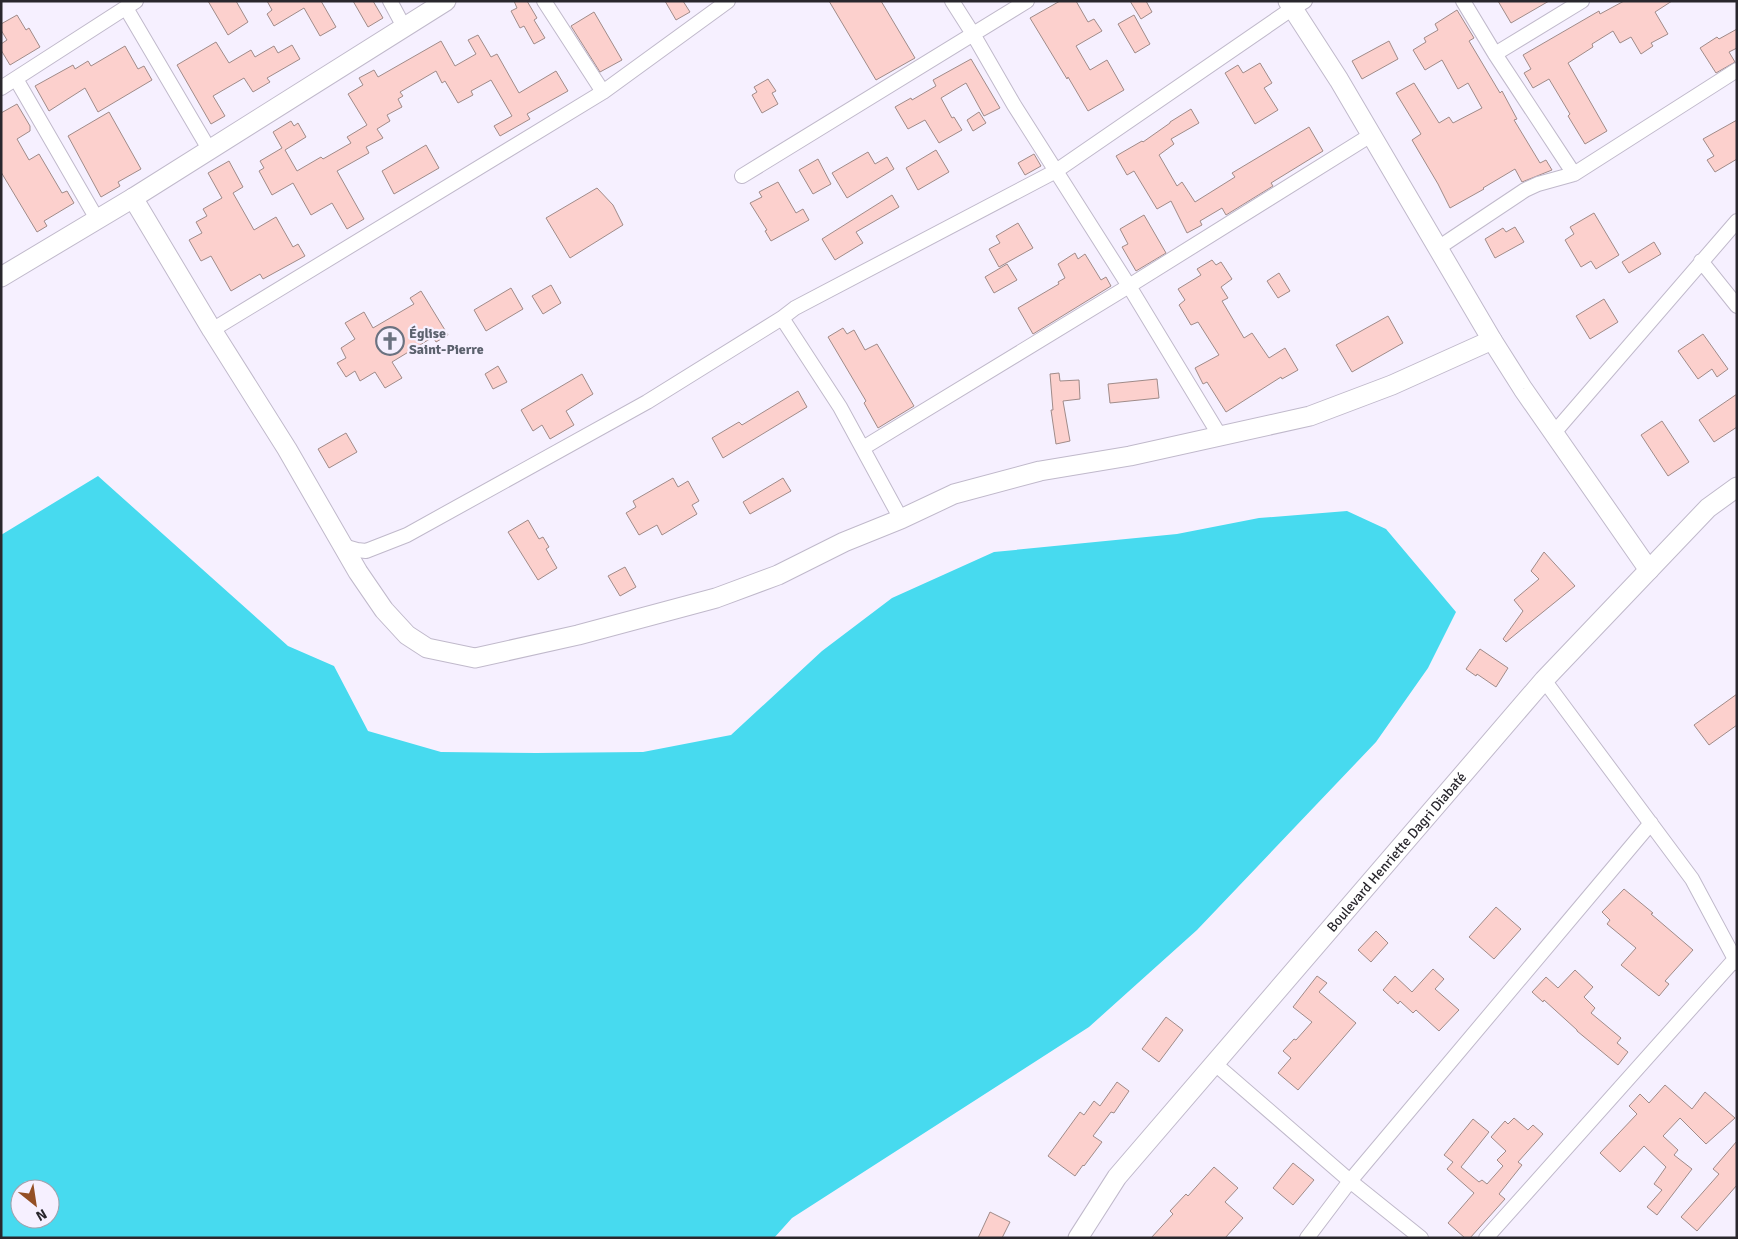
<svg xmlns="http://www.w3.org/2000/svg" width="1738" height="1239" font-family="Signika,sans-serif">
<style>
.water{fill:#47daef;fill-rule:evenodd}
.building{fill:#fcd0cd;stroke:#a08b89}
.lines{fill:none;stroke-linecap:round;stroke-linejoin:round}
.street-casing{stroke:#c0b9cb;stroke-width:16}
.secondary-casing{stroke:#c0b9cb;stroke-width:21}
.street{stroke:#fff;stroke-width:14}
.secondary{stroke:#fff;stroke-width:19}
.labels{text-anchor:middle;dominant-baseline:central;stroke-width:4.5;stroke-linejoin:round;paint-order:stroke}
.worship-label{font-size:14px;font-weight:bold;fill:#5b616d;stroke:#f6f0ff;text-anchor:start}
.street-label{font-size:14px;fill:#29272d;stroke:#f6f0ff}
</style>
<rect width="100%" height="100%" fill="#f6f0ff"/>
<path class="water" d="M 98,476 L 288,646 L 334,666 L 368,731 L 441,752 L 536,753 L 643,752 L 731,735 L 822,651 L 892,598 L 994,552 L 1177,534 L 1259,518 L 1347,511 L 1386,529 L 1456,612 L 1428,668 L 1376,742 L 1197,930 L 1089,1027 L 792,1218 L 774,1238 L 1,1238 L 1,535 ZM 20,1189 L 50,1189 L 50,1219 L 20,1219 Z"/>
<path class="building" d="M 208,1 L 236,1 L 248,22 L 228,35 Z
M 267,1 L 321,1 L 336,27 L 320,36 L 304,8 L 274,26 L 267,14 L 272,10 Z
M 353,1 L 373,1 L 383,18 L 368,27 Z
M 514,1 L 527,1 L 537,18 L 534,20 L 545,38 L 534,44 L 524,26 L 520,28 L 511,11 L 517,8 Z
M 665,1 L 683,1 L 690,12 L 676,20 Z
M 829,1 L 881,1 L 915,58 L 876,80 Z
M 1060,1 L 1076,1 L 1088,22 L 1094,19 L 1102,31 L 1076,46 L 1090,70 L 1107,60 L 1124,90 L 1088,111 L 1068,77 L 1067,79 L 1030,18 Z
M 1130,1 L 1146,1 L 1152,12 L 1141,19 Z
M 1498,1 L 1549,1 L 1511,23 Z
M 1624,1 L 1672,1 L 1655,12 L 1668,34 L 1651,43 L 1653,46 L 1641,54 L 1631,37 L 1620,43 L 1613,31 L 1592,44 L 1593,47 L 1568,63 L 1607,131 L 1585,144 L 1568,116 L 1570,114 L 1549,79 L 1533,88 L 1524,73 L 1531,69 L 1523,55 L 1599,11 L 1600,14 Z
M 1457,10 L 1474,38 L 1469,41 L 1500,93 L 1502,91 L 1517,119 L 1514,120 L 1540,163 L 1546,160 L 1552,170 L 1522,182 L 1515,169 L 1483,188 L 1484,189 L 1450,208 L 1438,184 L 1412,140 L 1421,134 L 1396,93 L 1414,83 L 1439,123 L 1449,117 L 1453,123 L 1482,108 L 1468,83 L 1458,89 L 1442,60 L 1425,70 L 1413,50 L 1426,42 L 1424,38 L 1438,30 L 1435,24 Z
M 594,12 L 622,60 L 600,72 L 571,26 Z
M 17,15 L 26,30 L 29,28 L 40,47 L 10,65 L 1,50 L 1,44 L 7,40 L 1,30 L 1,24 Z
M 1134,15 L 1150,44 L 1135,53 L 1118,24 Z
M 1737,29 L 1737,48 L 1729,52 L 1735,62 L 1716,73 L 1700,48 L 1717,37 L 1719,39 Z
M 478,35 L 491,57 L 497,54 L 519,93 L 556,71 L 568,91 L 527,114 L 530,119 L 500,136 L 494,126 L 512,116 L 491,80 L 471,91 L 473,95 L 458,103 L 445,81 L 442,83 L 436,71 L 400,92 L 403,96 L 398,99 L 402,107 L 387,115 L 390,121 L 377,129 L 383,138 L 366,147 L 369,153 L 337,171 L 364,219 L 347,229 L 332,203 L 311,215 L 293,183 L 272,195 L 259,171 L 264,168 L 260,161 L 282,148 L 273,132 L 291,121 L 294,126 L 298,123 L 306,137 L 285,150 L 297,171 L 321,157 L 323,159 L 351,143 L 347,137 L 367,125 L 348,94 L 363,85 L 359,78 L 374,70 L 378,77 L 441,41 L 455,66 L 476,54 L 468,40 Z
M 1389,41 L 1398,59 L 1362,79 L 1352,61 Z
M 216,42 L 229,63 L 251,50 L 255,57 L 274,46 L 278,53 L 292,45 L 300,59 L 267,78 L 270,82 L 253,92 L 244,78 L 213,96 L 225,116 L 211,124 L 177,65 Z
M 125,46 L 138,69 L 144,66 L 152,80 L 98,112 L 85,88 L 49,111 L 35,86 L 73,65 L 75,69 L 88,61 L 91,66 Z
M 971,59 L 1000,108 L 984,116 L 966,83 L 941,98 L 952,118 L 954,117 L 962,130 L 939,143 L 925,120 L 908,129 L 895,107 L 911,98 L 912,100 L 936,86 L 933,80 Z
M 1260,63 L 1272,83 L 1264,88 L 1278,110 L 1255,124 L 1225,73 L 1238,65 L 1243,73 Z
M 768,79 L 776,91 L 772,93 L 778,104 L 762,113 L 752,95 L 757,92 L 754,87 Z
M 17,104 L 30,126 L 30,131 L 17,139 L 29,160 L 39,154 L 62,193 L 67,191 L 74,203 L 44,221 L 47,226 L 37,232 L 1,172 L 1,113 Z
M 1191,109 L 1199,123 L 1171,139 L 1174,144 L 1159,155 L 1177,186 L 1182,182 L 1195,202 L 1235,177 L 1232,173 L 1309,127 L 1323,151 L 1271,183 L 1273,186 L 1226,215 L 1222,208 L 1200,221 L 1202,225 L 1187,233 L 1171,201 L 1157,209 L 1134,171 L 1127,175 L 1116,156 L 1142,141 L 1143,142 L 1170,123 L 1170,122 Z
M 109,112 L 141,169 L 118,182 L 120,186 L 101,197 L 68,136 Z
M 979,112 L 986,123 L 973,131 L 967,120 Z
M 1737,120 L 1737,159 L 1715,172 L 1707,160 L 1714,156 L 1703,139 Z
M 426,145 L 439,168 L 394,194 L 382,171 Z
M 936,150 L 949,172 L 918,190 L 906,168 Z
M 868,152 L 875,164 L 887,157 L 894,169 L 847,198 L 832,173 Z
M 1034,154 L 1041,166 L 1025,175 L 1018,163 Z
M 818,159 L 831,184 L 813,194 L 799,170 Z
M 229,161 L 243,187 L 233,193 L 254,230 L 276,217 L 293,247 L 298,244 L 305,256 L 263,279 L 260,274 L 231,291 L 211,256 L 201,261 L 189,240 L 202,233 L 196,222 L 207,216 L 203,209 L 222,198 L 208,173 Z
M 778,182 L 796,213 L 803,209 L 809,220 L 771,241 L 765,231 L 767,230 L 750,203 L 762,197 L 759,192 Z
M 597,188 L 613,205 L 623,225 L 570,258 L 546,218 Z
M 892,195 L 899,207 L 856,232 L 863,243 L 835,260 L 822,239 Z
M 1594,213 L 1619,255 L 1596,269 L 1591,261 L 1581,267 L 1565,240 L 1574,234 L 1570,227 Z
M 1144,215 L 1166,253 L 1136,271 L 1122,247 L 1128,244 L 1120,229 Z
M 1018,223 L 1033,248 L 999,267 L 989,249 L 1000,243 L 996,236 Z
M 1515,227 L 1524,242 L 1495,258 L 1485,239 L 1503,228 L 1506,232 Z
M 1654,242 L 1661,254 L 1629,273 L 1622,262 Z
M 1075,253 L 1078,259 L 1085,254 L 1101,280 L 1106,277 L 1111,286 L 1033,334 L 1018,308 L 1059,284 L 1058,282 L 1065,278 L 1058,264 Z
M 1212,260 L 1216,265 L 1221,262 L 1232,279 L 1221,287 L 1228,298 L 1222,301 L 1244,338 L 1252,333 L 1269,358 L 1285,348 L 1298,370 L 1282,379 L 1281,377 L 1226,412 L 1207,382 L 1203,384 L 1195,368 L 1219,355 L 1198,322 L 1191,325 L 1179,305 L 1185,300 L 1178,289 L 1201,275 L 1197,269 Z
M 1007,264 L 1017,280 L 994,293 L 985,277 Z
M 1279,273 L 1290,291 L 1278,298 L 1267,281 Z
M 551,285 L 561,303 L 543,314 L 532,296 Z
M 511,288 L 523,309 L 486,331 L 474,310 Z
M 421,291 L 448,335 L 436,342 L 433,337 L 392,362 L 402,378 L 385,388 L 375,372 L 360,381 L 355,371 L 346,377 L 337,363 L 346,358 L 341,348 L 355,339 L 345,323 L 364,312 L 373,328 L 414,304 L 410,298 Z
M 1604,299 L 1618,322 L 1590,339 L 1576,316 Z
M 1388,316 L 1403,343 L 1352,372 L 1336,345 Z
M 843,328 L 847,334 L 854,330 L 865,350 L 877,344 L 914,406 L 878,428 L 864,403 L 866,401 L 828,337 Z
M 1703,334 L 1728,369 L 1717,377 L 1712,369 L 1698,379 L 1678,351 Z
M 498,366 L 507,382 L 493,389 L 485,374 Z
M 1059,373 L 1060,381 L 1079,380 L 1080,399 L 1063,401 L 1070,441 L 1056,444 L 1051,410 L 1053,410 L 1050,374 Z
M 582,374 L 593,394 L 566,411 L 574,425 L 550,439 L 542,425 L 533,431 L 521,410 Z
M 1157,379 L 1159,398 L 1110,403 L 1108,384 Z
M 798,391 L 807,407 L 723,458 L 712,438 L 739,422 L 742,425 Z
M 1737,394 L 1737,427 L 1714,442 L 1699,420 Z
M 1662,421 L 1689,462 L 1668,476 L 1641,435 Z
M 346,433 L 357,452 L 329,468 L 318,449 Z
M 673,478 L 678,487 L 688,481 L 699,501 L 692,505 L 697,514 L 662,535 L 657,525 L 639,535 L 626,513 L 636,507 L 633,501 Z
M 783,478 L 791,491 L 750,514 L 743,502 Z
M 528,520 L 539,539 L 543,537 L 549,547 L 546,549 L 557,568 L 538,580 L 508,532 Z
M 1544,552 L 1575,586 L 1506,642 L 1503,639 L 1523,611 L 1514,600 L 1539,579 L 1531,571 Z
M 625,567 L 636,587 L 620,596 L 608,576 Z
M 1480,649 L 1508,668 L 1496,687 L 1477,674 L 1476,676 L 1466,669 Z
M 1737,694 L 1737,725 L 1709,745 L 1694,725 Z
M 1624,889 L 1653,913 L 1651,914 L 1693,950 L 1665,981 L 1669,984 L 1659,996 L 1621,965 L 1636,948 L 1607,924 L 1610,920 L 1602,912 Z
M 1496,907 L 1521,929 L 1494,959 L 1469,937 Z
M 1376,931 L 1388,943 L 1371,962 L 1358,950 Z
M 1433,969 L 1444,979 L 1435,989 L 1459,1010 L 1439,1031 L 1416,1010 L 1413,1013 L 1400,1001 L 1398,1004 L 1383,990 L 1395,976 L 1412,992 Z
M 1575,970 L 1593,987 L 1584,997 L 1595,1008 L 1591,1013 L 1621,1038 L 1617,1043 L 1628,1052 L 1618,1065 L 1577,1031 L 1577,1030 L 1544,1000 L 1543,1002 L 1532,992 L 1546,977 L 1558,988 Z
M 1317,976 L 1327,983 L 1319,992 L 1356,1023 L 1298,1090 L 1278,1073 L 1291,1058 L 1283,1051 L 1294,1039 L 1296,1040 L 1312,1022 L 1293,1007 Z
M 1166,1017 L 1183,1030 L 1159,1062 L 1142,1049 Z
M 1117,1082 L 1129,1091 L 1114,1113 L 1111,1112 L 1093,1136 L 1102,1142 L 1084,1166 L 1083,1165 L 1075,1176 L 1048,1156 L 1080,1112 L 1084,1115 L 1094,1101 L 1100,1106 Z
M 1665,1085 L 1692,1109 L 1705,1092 L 1735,1118 L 1706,1144 L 1680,1118 L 1663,1136 L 1678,1150 L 1674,1155 L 1692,1169 L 1657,1215 L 1647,1207 L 1662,1190 L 1654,1184 L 1666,1167 L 1644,1146 L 1620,1172 L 1600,1153 L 1637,1114 L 1629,1106 L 1640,1094 L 1649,1103 Z
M 1514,1118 L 1528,1130 L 1533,1125 L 1543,1134 L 1518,1162 L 1522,1165 L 1499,1194 L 1505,1199 L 1470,1238 L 1465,1238 L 1448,1223 L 1474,1193 L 1447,1169 L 1453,1162 L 1444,1155 L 1473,1119 L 1489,1132 L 1461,1167 L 1479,1182 L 1482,1180 L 1487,1184 L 1503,1166 L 1497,1160 L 1506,1151 L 1491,1137 L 1505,1121 L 1508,1124 Z
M 1737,1141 L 1737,1185 L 1697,1231 L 1681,1217 L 1719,1174 L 1713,1169 Z
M 1293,1163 L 1314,1180 L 1293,1205 L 1273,1188 Z
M 1214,1167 L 1238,1188 L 1225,1202 L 1243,1218 L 1225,1238 L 1151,1238 L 1173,1214 L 1170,1211 L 1186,1194 L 1188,1196 Z
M 990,1212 L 1010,1222 L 1002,1238 L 978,1238 Z"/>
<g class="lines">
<defs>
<path id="street" d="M 390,1 L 404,27
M 544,1 L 603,92
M 952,1 L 973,34 L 1014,105 L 1129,286 L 1220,436
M 126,8 L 209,149
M 1495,54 L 1582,1
M 16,79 L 97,219
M 1,88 L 136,1
M 1574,174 L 1737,70
M 742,176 L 1027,1
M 1438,248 L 1525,190 L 1538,184 L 1574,174 L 1495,54 L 1463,1
M 1701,261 L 1737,306
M 782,318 L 840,407 L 901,519
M 212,330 L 603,92 L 728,1
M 1553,434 L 1737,221
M 863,448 L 1129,286 L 1371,135
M 343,546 L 357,550 L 366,551 L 407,535 L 647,402 L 782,318 L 795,308 L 1056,171 L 1293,8 L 1305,1
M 1544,680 L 1692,879 L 1737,963
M 1214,1063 L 1350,1181 L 1421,1238
M 1307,1238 L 1350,1181 L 1651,823
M 1486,1238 L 1735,959"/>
<g id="secondary">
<path d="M 1288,1 L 1339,80 L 1492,340 L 1523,389 L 1649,570"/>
<path d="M 133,198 L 212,330 L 287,449 L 358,572 L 384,610 L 407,635 L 427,648 L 475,658 L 578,635 L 716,598 L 778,575 L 844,542 L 901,519 L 954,494 L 1040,471 L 1130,456 L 1310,416 L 1392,385 L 1492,340"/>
<path d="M 1,277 L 133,198 L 446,1"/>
<path id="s1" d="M 1078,1238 L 1117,1177 L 1544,680 L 1708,508 L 1737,487"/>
</g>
</defs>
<use href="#street" class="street-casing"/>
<use href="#secondary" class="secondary-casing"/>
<use href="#street" class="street"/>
<use href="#secondary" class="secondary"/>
</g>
<defs>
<symbol id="church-ring" viewBox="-11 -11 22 22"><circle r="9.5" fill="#f6f0ff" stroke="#6b7280" stroke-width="1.5"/><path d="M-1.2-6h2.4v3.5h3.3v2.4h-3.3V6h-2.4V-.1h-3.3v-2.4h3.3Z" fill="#6b7280"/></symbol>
</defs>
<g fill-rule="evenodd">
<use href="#church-ring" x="374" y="325" width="32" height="32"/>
</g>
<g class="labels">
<g class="worship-label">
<text x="409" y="333">Église<tspan x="409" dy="16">Saint-Pierre</tspan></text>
</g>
<g class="street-label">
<text stroke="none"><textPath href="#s1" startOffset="501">Boulevard Henriette Dagri Diabaté</textPath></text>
</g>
</g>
<rect width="1738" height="1239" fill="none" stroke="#29272d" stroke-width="5"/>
<g transform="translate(35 1204) rotate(150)"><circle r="24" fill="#f6f0ff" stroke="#a4a0ab"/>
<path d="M0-4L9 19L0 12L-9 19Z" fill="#944f25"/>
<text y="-8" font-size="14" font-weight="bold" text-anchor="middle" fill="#29272d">N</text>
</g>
</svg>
